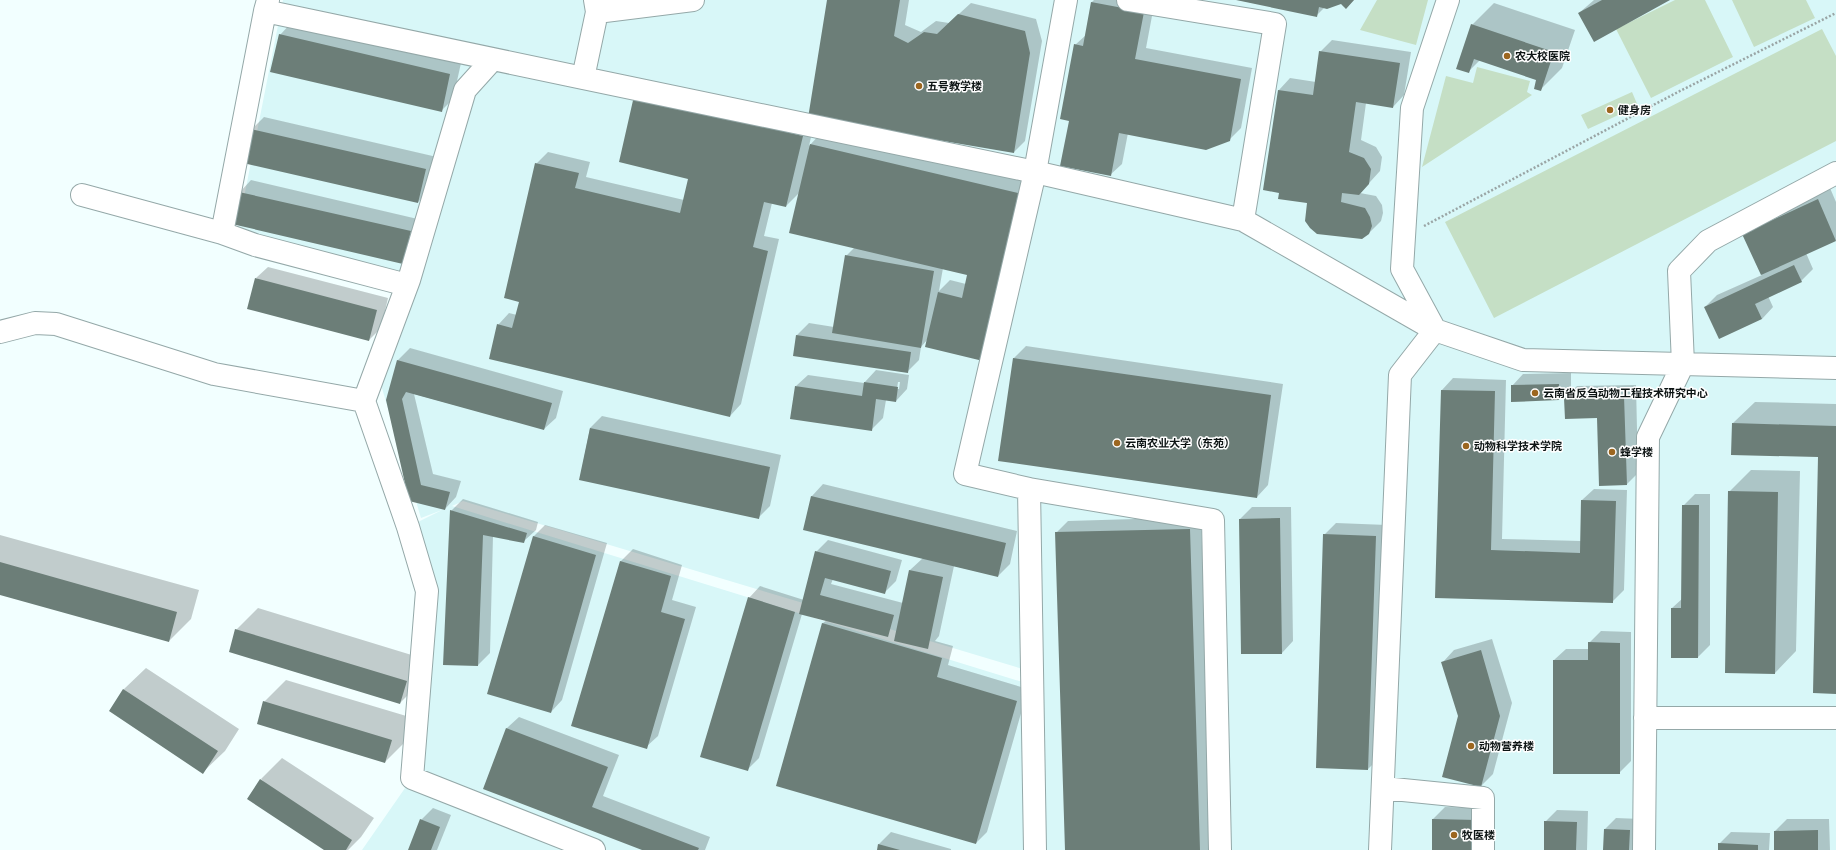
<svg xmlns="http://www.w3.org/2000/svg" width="1836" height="850" font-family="'Source Serif 4','Noto Sans SC',serif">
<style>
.built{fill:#d8f7f8}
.green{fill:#c5dfc5}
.shadow{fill:#0003;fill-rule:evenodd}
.building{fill:#6c7e78}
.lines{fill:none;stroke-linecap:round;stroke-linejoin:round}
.minor-casing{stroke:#94a8a8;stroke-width:24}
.path{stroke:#9aa5a5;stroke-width:2.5;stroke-dasharray:2 2;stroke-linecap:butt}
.minor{stroke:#fff;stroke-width:22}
.poi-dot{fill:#9c661f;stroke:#fff;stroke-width:1.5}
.labels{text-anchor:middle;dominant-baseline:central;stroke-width:3;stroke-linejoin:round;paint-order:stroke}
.poi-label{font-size:11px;font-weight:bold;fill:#0d1414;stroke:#fff;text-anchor:start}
</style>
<rect width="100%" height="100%" fill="#f2ffff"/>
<path class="built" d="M 283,0 L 1836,0 L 1836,850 L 1039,850 L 1036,673 L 463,501 L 452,506 L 1032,685 L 1035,850 L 362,850 L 412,778 L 427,591 L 408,527 L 442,510 L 421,518 L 381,385 L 420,280 L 271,240 L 238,228 Z"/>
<path class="green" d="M 1377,0 L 1428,0 L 1416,45 L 1360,30 Z
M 1675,0 L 1705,0 L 1733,57 L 1651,98 L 1616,29 Z
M 1732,0 L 1806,0 L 1815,18 L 1754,47 Z
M 1822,29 L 1836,56 L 1836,141 L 1494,318 L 1445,222 Z
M 1477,67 L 1530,81 L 1527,92 L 1532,95 L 1422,167 L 1446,76 L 1473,83 Z
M 1632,92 L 1638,106 L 1588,129 L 1581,115 Z"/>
<path class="shadow" d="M 828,0 L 909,0 L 905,25 L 921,32 L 936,21 L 949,23 L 971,3 L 1036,19 L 1042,41 L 1025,141 L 1014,152 Z
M 1094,0 L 1155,0 L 1146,48 L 1252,68 L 1241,128 L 1229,140 L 1128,133 L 1122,164 L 1110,175 L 1070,121 L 1075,45 L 1086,35 L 1092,2 Z
M 1238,0 L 1354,0 L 1346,8 L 1341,3 L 1325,7 L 1317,15 Z
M 1594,0 L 1668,0 L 1579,13 Z
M 1494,3 L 1575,30 L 1562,68 L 1540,90 L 1538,80 L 1480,60 L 1468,72 L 1472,25 Z
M 291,23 L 461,63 L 453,99 L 441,111 L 280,35 Z
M 1332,40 L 1411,52 L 1404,95 L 1393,107 L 1366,103 L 1361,140 L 1376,147 L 1382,157 L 1380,171 L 1360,193 L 1376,196 L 1382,205 L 1383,213 L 1381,221 L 1369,233 L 1308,203 L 1280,192 L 1264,189 L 1279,90 L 1290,78 L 1316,82 L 1320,52 Z
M 635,96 L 814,124 L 809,146 L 822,132 L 1033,182 L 994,348 L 927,340 L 921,347 L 919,360 L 907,372 L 794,355 L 797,335 L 809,323 L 834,327 L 846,256 L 855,247 L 799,193 L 786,206 L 772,203 L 764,236 L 779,239 L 741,404 L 730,416 L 498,325 L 509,313 L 517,315 L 520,301 L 536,164 L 548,152 L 590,162 L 586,177 L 684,200 L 689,178 ZM 943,268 L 968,274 L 966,284 L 950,280 L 939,291 Z
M 264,117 L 437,157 L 430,190 L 418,202 L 252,129 Z
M 251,180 L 422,220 L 403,263 L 240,192 Z
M 1830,188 L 1836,202 L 1836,240 L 1806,253 L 1813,269 L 1801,281 L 1768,296 L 1773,307 L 1762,319 L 1705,307 L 1717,295 L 1762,275 L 1743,234 Z
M 268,267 L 388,298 L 381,328 L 369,340 L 256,278 Z
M 1026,346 L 1283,384 L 1268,485 L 1257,497 L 999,460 L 1014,358 Z
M 410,348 L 563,391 L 556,418 L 544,429 L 414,394 L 433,474 L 461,481 L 456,497 L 445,509 L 410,500 L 387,400 L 398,360 Z
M 876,370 L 909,375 L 907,389 L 896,401 L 886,400 L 883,418 L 871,430 L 796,386 L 808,375 L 864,383 ZM 898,382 L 900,382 L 899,389 L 897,389 Z
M 1571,373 L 1571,388 L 1559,399 L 1512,401 L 1512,386 L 1523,374 Z
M 1453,378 L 1506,380 L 1502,539 L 1581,541 L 1582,500 L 1594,489 L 1627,490 L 1624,590 L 1612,602 L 1436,597 L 1442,390 Z
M 1636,385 L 1638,473 L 1627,484 L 1598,417 L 1565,398 L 1577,386 Z
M 1755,402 L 1836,404 L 1836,693 L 1819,456 L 1733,423 Z
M 602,416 L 781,455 L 770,506 L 758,518 L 580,479 L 590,428 Z
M 1751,470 L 1800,471 L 1796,651 L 1775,673 L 1729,492 Z
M 823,484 L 1017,531 L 1010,564 L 998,576 L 954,566 L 939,636 L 935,641 L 953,646 L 948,665 L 1028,689 L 987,832 L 976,843 L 777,785 L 823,623 L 827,620 L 802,614 L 759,758 L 747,770 L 749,598 L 760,586 L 804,600 L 816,552 L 828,540 L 902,560 L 896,581 L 884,593 L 833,579 L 831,584 L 903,603 L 910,570 L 923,558 L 804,529 L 812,496 Z
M 1695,494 L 1710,494 L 1710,645 L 1698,657 L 1672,608 L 1683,598 L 1683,506 Z
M 463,499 L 538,522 L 536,530 L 524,541 L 493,536 L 490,653 L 478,665 L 451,511 Z
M 1252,507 L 1291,507 L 1293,641 L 1282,653 L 1240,519 Z
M 1201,517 L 1212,850 L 1066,850 L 1056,533 L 1068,521 Z
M 1336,523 L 1387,525 L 1380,757 L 1368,769 L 1324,535 Z
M 545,525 L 607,543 L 562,700 L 551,712 L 534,536 Z
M 0,535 L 199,590 L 191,619 L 169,641 L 0,594 Z
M 633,549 L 682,565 L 672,600 L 696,607 L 658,736 L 646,747 L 572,725 L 621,561 Z
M 258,608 L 428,660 L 422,681 L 400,703 L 236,630 Z
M 1601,631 L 1631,632 L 1631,761 L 1619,773 L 1554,660 L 1566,649 L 1589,649 L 1589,643 Z
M 1492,639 L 1512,703 L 1493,774 L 1481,786 L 1443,662 L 1454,650 Z
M 146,668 L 239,729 L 225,751 L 203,772 L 110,711 L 124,689 Z
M 286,680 L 413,718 L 407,740 L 385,762 L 264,702 Z
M 519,717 L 619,755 L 603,796 L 710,837 L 705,850 L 645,850 L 484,788 L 507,728 Z
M 282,758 L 374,818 L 361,837 L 348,850 L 326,850 L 261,779 Z
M 1445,807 L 1488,808 L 1433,850 L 1433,819 Z
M 433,808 L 451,815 L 437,850 L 409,850 L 421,820 Z
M 1557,810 L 1588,811 L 1587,850 L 1545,850 L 1545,822 Z
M 1616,818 L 1641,819 L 1640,850 L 1604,850 L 1605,829 Z
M 1787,819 L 1829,819 L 1830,850 L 1775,850 L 1775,831 Z
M 891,832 L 951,849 L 951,850 L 878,850 L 879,844 Z
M 1731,832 L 1770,833 L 1769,850 L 1719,850 L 1719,844 Z"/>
<path class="building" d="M 827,0 L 900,0 L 894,36 L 908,43 L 924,32 L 937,34 L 958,14 L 1025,31 L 1030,53 L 1014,153 L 808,118 Z
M 1236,0 L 1354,0 L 1346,9 L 1341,4 L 1327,9 L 1319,7 L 1317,17 Z
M 1602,0 L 1670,0 L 1594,42 L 1578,13 Z
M 1091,2 L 1144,12 L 1135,59 L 1241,79 L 1230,141 L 1206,150 L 1119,133 L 1111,176 L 1060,166 L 1069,121 L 1060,119 L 1074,44 L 1083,46 Z
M 1471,24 L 1554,52 L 1541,91 L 1534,89 L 1536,80 L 1474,59 L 1469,73 L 1456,69 Z
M 279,34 L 450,74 L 442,112 L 270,72 Z
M 1319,51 L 1400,63 L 1393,108 L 1356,102 L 1349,152 L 1364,158 L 1371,169 L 1369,184 L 1359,195 L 1342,193 L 1341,202 L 1365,208 L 1370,217 L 1372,226 L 1369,234 L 1362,239 L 1317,234 L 1310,228 L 1305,221 L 1307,203 L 1278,199 L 1279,193 L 1263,190 L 1278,90 L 1313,95 Z
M 634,96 L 803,136 L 786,207 L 764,202 L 753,247 L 768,251 L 730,417 L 489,359 L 497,324 L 512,328 L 519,302 L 504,298 L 535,163 L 579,173 L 575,188 L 680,213 L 688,179 L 619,162 Z
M 251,129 L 426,169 L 418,203 L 243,163 Z
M 810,144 L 1022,194 L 983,361 L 925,347 L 938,292 L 962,298 L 967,275 L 789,233 Z
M 239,192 L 411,231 L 403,264 L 232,224 Z
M 1818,199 L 1836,241 L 1761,275 L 1742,234 Z
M 845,255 L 934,271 L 921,348 L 832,333 Z
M 1794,265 L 1802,282 L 1755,304 L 1762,319 L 1719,339 L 1704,307 Z
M 255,278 L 377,310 L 369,341 L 247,309 Z
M 796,335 L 911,352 L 908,373 L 793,356 Z
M 1013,358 L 1271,395 L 1257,498 L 998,461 Z
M 397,360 L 552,403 L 544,430 L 406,392 L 402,399 L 421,485 L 450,492 L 445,510 L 409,501 L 386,400 Z
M 864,382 L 898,387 L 896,402 L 876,399 L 872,431 L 790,419 L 795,386 L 862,396 Z
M 1559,384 L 1559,400 L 1511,402 L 1511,385 Z
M 1441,390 L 1495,391 L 1491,550 L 1580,553 L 1581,500 L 1616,501 L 1613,603 L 1435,598 Z
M 1624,396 L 1627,485 L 1599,486 L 1597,418 L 1565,419 L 1564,398 Z
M 1732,423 L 1836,426 L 1836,694 L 1813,693 L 1818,457 L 1731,455 Z
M 590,428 L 770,467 L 759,519 L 579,480 Z
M 1728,491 L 1778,492 L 1775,674 L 1725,673 Z
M 811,496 L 1006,543 L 998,577 L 803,530 Z
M 1682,505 L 1699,505 L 1698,658 L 1671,658 L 1671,608 L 1681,608 Z
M 450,510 L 527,533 L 524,543 L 483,535 L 478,666 L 443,665 Z
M 1280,518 L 1282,654 L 1241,654 L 1239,519 Z
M 1190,529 L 1200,850 L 1065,850 L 1055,532 Z
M 1323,534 L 1376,536 L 1368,770 L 1316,768 Z
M 533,536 L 596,555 L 551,713 L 487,694 Z
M 815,551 L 891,571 L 885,594 L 825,578 L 820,595 L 894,615 L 888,637 L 799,614 Z
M 620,561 L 671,576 L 661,612 L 685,619 L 647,749 L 571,726 Z
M 0,562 L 177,612 L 169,642 L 0,595 Z
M 909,570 L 943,577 L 928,649 L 894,641 Z
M 748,597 L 795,612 L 748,771 L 700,757 Z
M 822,623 L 942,658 L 937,677 L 1017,701 L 976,844 L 776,786 Z
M 235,629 L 407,681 L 400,704 L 229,652 Z
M 1588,642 L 1620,643 L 1620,774 L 1553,774 L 1553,660 L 1588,660 Z
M 1481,650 L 1500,716 L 1481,787 L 1442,777 L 1458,716 L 1441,662 Z
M 123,689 L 218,751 L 203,774 L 109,711 Z
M 263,701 L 392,740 L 385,763 L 257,724 Z
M 506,728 L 608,767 L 592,807 L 699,848 L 698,850 L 642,850 L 483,789 Z
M 260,779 L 352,840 L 346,850 L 324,850 L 247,799 Z
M 420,819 L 440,827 L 431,850 L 408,850 Z
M 1432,819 L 1477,820 L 1476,850 L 1432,850 Z
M 1544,821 L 1577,822 L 1576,850 L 1544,850 Z
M 1604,829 L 1630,830 L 1629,850 L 1603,850 Z
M 1818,830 L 1818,850 L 1774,850 L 1774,831 Z
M 1718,843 L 1758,845 L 1758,850 L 1718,850 Z
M 878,844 L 900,850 L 877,850 Z"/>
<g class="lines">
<defs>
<path id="minor" d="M 268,0 L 265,11 L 583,78
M 595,0 L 597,12 L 693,0
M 1128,0 L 1275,24 L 1243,220
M 1448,0 L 1412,108 L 1402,269 L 1435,330 L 1523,360 L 1836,368
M 597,12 L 583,78 L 1035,172 L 1243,220 L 1435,330 L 1400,375 L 1380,850
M 493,59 L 465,90 L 409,280 L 364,401 L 408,527 L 427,591 L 412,778 L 594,850
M 82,195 L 222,233 L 265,11
M 222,233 L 255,245 L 407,285
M 0,332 L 35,323 L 56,324 L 214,374 L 364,401
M 1029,489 L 1213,520 L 1220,850
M 1645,718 L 1836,718
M 1383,788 L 1483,798 L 1483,850
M 1035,850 L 1029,489 L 965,474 L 1035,172 L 1066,0
M 1644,850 L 1648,437 L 1683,364 L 1679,271 L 1708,241 L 1836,173"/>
</defs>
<use href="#minor" class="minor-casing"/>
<path class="path" d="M 1424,226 L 1678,92 L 1836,13"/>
<use href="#minor" class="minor"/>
</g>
<g class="poi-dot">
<circle cx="1507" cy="56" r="4"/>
<circle cx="919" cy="86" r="4"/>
<circle cx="1610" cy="110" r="4"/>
<circle cx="1535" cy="393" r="4"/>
<circle cx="1117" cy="443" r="4"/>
<circle cx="1466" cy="446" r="4"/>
<circle cx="1612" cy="452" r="4"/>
<circle cx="1471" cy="746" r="4"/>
<circle cx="1454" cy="835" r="4"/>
</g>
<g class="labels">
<g class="poi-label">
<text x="1515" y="56">农大校医院</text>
<text x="927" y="86">五号教学楼</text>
<text x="1618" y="110">健身房</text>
<text x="1543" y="393">云南省反刍动物工程技术研究中心</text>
<text x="1125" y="443">云南农业大学（东苑）</text>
<text x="1474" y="446">动物科学技术学院</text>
<text x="1620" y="452">蜂学楼</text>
<text x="1479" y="746">动物营养楼</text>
<text x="1462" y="835">牧医楼</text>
</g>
</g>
</svg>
